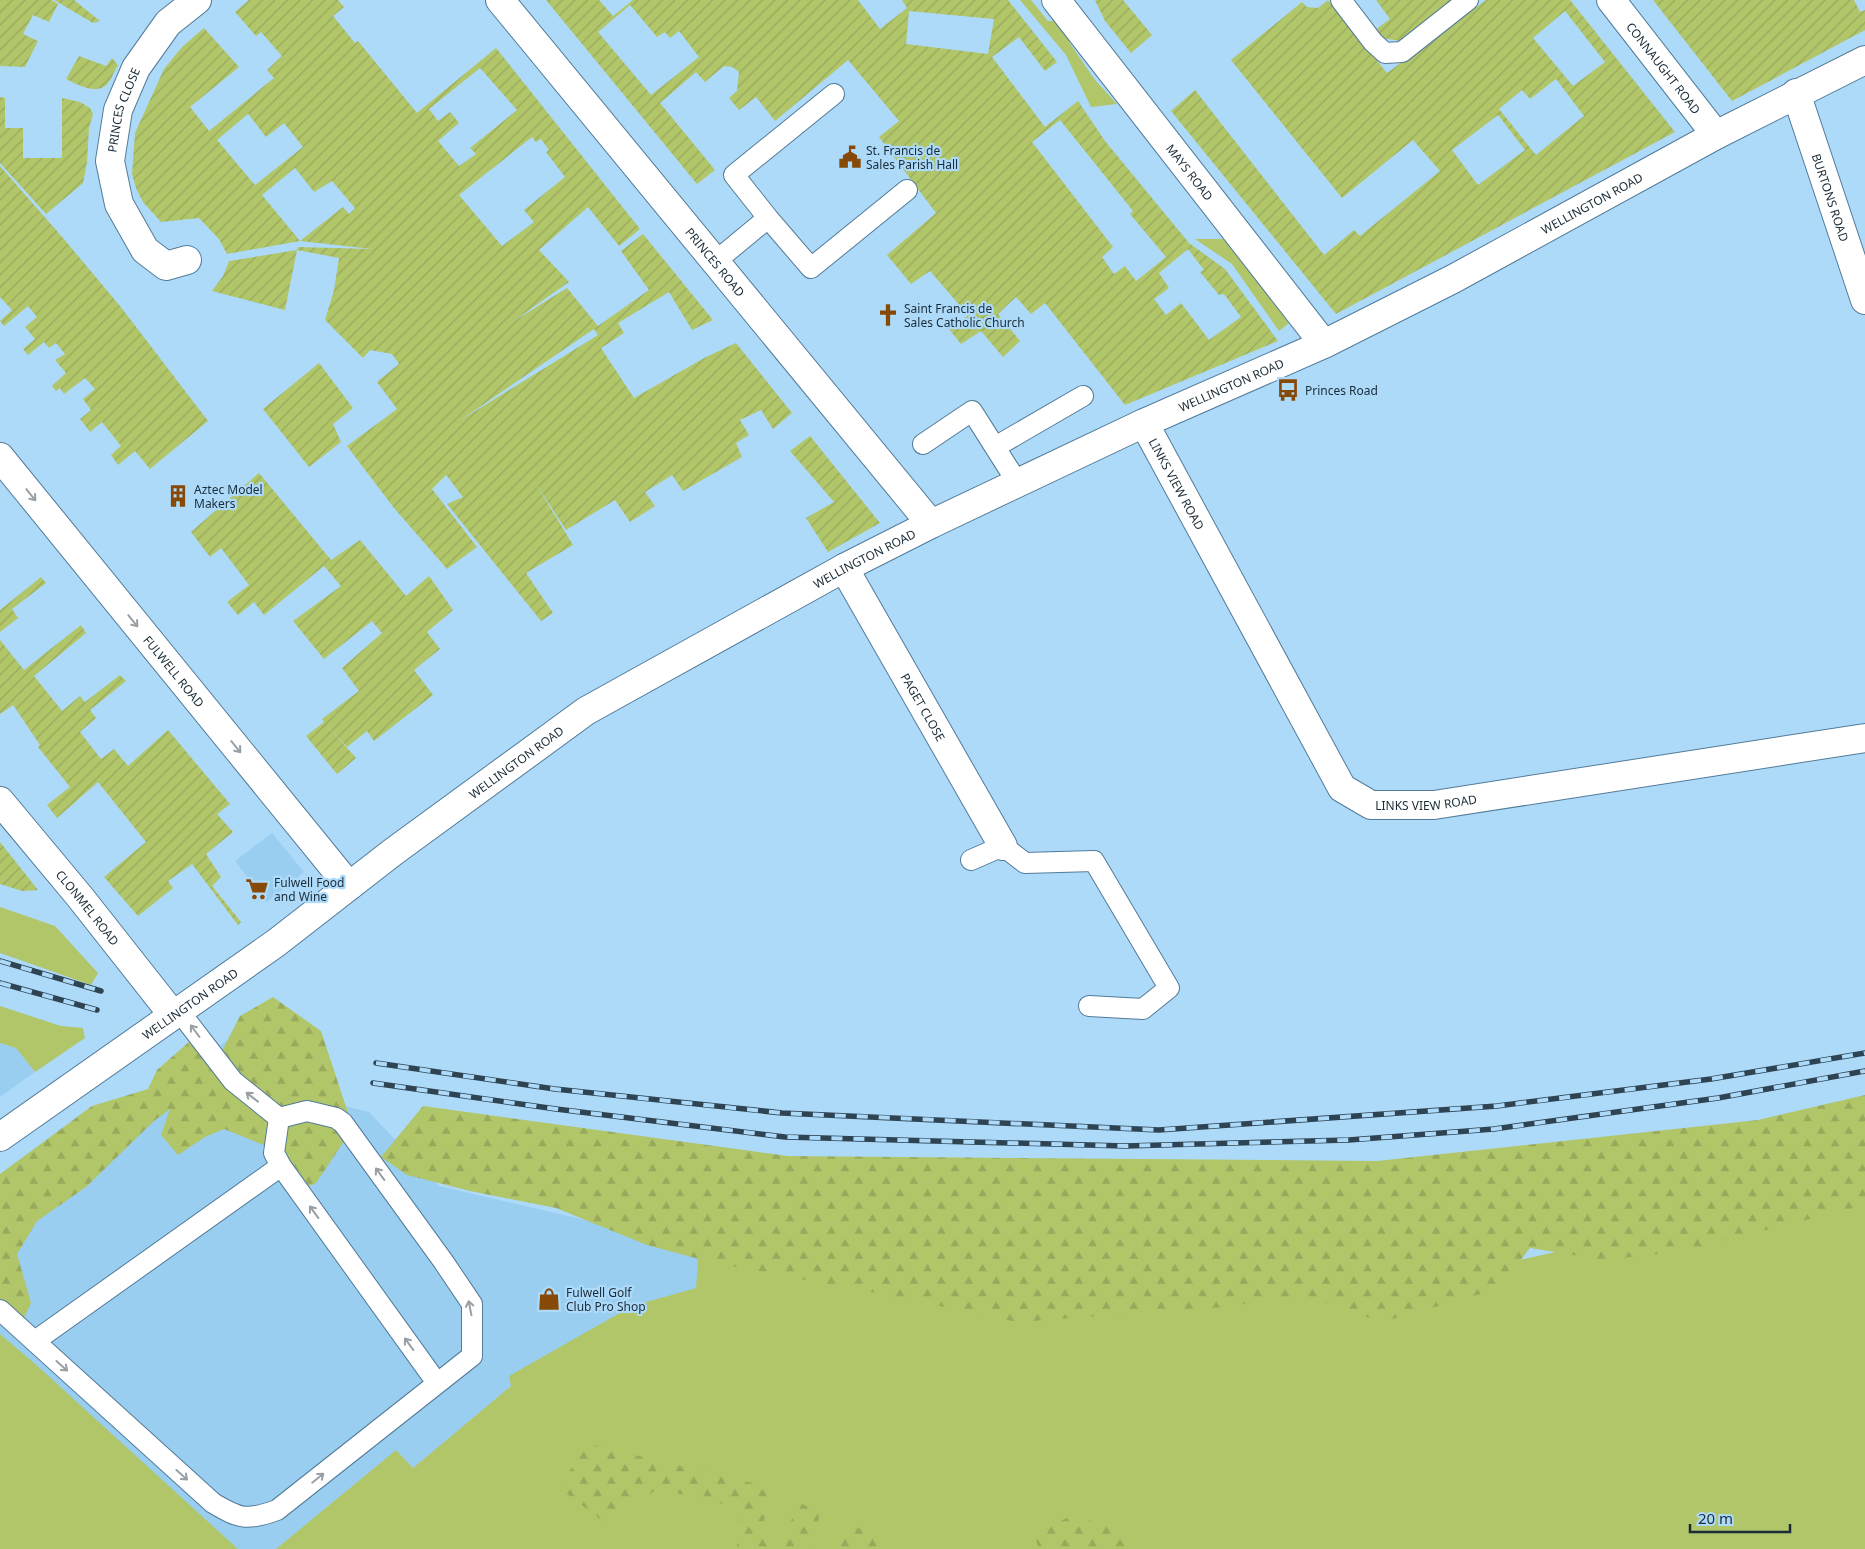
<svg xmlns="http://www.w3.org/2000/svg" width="1865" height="1549" font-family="'Noto Sans',sans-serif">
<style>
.built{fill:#9acef1}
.grass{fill:#b1c569}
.forest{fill:url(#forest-firs)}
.garden{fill:url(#garden-furrows);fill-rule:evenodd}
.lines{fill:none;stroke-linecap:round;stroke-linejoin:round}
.lane-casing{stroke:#527b98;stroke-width:22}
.street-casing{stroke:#527b98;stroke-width:30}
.secondary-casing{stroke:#527b98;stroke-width:30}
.primary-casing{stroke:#527b98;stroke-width:30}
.lane{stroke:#fff;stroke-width:20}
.street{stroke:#fff;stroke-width:28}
.secondary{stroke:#fff;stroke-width:28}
.primary{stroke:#fff;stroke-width:28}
.rail-casing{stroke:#2e4453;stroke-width:5.5}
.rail{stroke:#aedafa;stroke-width:4;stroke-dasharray:11;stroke-linecap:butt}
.oneway{stroke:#98a0a5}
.labels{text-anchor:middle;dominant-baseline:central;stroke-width:4.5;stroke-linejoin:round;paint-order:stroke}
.street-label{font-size:12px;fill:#1a2c38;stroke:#aedafa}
.poi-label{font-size:12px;fill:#1a2c38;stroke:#aedafa;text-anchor:start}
</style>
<defs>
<pattern id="forest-firs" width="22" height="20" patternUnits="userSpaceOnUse" patternTransform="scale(1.25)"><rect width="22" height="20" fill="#b1c569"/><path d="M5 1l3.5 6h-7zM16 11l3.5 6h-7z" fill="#98a95c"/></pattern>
<pattern id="garden-furrows" width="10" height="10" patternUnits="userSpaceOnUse" patternTransform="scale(1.25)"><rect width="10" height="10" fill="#b1c569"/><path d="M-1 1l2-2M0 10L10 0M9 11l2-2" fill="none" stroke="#98a95c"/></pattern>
</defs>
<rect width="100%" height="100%" fill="#aedafa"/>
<path class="built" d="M 272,833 L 304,872 L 267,902 L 235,861 Z
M 260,1019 L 323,1101 L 369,1112 L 439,1186 L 699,1246 L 697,1288 L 632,1306 L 511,1386 L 413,1468 L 396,1450 L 276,1549 L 238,1549 L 0,1334 L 0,1203 L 210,1052 Z
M 0,1043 L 16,1048 L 35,1072 L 0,1097 Z"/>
<path class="grass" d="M 1020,0 L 1031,0 L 1048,21 L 1062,20 L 1071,31 L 1069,42 L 1095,80 L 1117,104 L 1091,107 L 1066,55 Z
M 1195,239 L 1230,239 L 1289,323 L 1279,331 L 1232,264 Z
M 0,907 L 55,926 L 98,973 L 91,985 L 0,953 Z
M 0,1006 L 61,1026 L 83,1028 L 85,1038 L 35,1072 L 16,1048 L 0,1043 Z
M 1865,1183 L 1865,1549 L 276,1549 L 396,1450 L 413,1468 L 511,1386 L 509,1376 L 632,1306 L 696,1288 L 699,1246 L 1398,1287 Z
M 0,1334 L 33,1362 L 238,1549 L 0,1549 Z"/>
<path class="forest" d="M 273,997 L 321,1031 L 353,1128 L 316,1183 L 299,1190 L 285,1177 L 288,1155 L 224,1129 L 205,1137 L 178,1155 L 161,1135 L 170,1109 L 154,1121 L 86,1187 L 37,1221 L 17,1254 L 31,1303 L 22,1322 L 0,1302 L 0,1174 L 92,1106 L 148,1089 L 157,1070 L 190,1041 L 223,1049 L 240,1016 Z
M 1865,1095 L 1865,1205 L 1683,1251 L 1604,1260 L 1530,1248 L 1498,1289 L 1382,1322 L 1303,1295 L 1225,1307 L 1017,1322 L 887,1295 L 710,1262 L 647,1245 L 556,1208 L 470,1191 L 407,1175 L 381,1157 L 423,1106 L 788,1156 L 1377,1161 L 1758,1120 Z
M 589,1444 L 769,1487 L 762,1536 L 782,1539 L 800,1503 L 820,1512 L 813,1549 L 736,1549 L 740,1532 L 736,1507 L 659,1489 L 632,1502 L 604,1522 L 558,1487 Z
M 1069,1517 L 1103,1523 L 1146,1549 L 1039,1549 L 1034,1533 Z
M 853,1526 L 887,1539 L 892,1549 L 838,1549 Z"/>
<path class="garden" d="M 0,0 L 51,0 L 58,4 L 49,22 L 33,15 L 23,34 L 38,41 L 25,67 L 0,66 Z
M 54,0 L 74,0 L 100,21 L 93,23 Z
M 249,0 L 338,0 L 344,7 L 333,16 L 355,43 L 358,41 L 417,113 L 496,48 L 640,229 L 619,246 L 588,207 L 539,250 L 569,282 L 512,322 L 567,288 L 598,326 L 649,290 L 621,251 L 643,234 L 713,320 L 692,330 L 669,292 L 618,323 L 624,333 L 601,348 L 634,398 L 706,357 L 736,343 L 792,413 L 773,429 L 761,410 L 740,420 L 749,435 L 736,443 L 742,457 L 683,491 L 672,475 L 645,492 L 655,506 L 630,522 L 615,500 L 566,530 L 534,481 L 573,545 L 526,573 L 553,613 L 541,621 L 447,504 L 463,497 L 446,475 L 432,489 L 477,547 L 447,569 L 394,508 L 347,446 L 397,409 L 377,382 L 399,364 L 392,354 L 370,350 L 363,358 L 325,320 L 334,290 L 339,258 L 297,250 L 285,310 L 212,291 L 223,276 L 229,261 L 297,250 L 298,247 L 372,249 L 300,241 L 227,254 L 219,239 L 199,218 L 161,222 L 143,202 L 136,188 L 132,174 L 135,133 L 164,69 L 182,47 L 204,28 L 239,67 L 190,107 L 209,131 L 274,78 L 267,70 L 282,56 L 261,32 L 256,36 L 235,12 ZM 480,68 L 517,110 L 470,148 L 476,154 L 459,166 L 438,141 L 459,123 L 450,112 L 438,121 L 429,109 ZM 246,111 L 266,137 L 284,123 L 303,147 L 255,185 L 217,140 L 248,114 ZM 532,137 L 536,142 L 541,139 L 549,150 L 546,152 L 565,177 L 524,210 L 534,222 L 502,246 L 459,195 ZM 295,168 L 314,192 L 332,181 L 355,208 L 349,214 L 343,207 L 300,241 L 262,195 ZM 594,329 L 598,335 L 459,421 Z
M 546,0 L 599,0 L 613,16 L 633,0 L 858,0 L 880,29 L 907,8 L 902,0 L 1008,0 L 1057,62 L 1045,71 L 1019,37 L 992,57 L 1045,127 L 1078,101 L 1105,141 L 1189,243 L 1225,269 L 1278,341 L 1125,405 L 1045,303 L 1031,314 L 1016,297 L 998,314 L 1020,341 L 1003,357 L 981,331 L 961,344 L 949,329 L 968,315 L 930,271 L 911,284 L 887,255 L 936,213 L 879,137 L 899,121 L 848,60 L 775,121 L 756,97 L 739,110 L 729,98 L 737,91 L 739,72 L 732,67 L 724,66 L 705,82 L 696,72 L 660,103 L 715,170 L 697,184 ZM 630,5 L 657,37 L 665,32 L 670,38 L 679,31 L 699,57 L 651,95 L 598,32 ZM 909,11 L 994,19 L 988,54 L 906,44 ZM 1060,120 L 1133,211 L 1130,214 L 1166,257 L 1136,281 L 1125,266 L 1114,274 L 1102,257 L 1113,247 L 1032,142 ZM 1188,249 L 1204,270 L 1200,272 L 1219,295 L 1224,294 L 1241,317 L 1209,340 L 1181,303 L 1166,315 L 1154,299 L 1169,288 L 1159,273 Z
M 1095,0 L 1123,0 L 1152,35 L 1131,53 L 1105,21 Z
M 1328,0 L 1387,73 L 1486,0 L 1570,0 L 1675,132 L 1336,314 L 1171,111 L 1195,90 L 1324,255 L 1354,230 L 1360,236 L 1440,171 L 1413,140 L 1342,198 L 1231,60 L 1302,2 L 1307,7 L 1318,8 ZM 1565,11 L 1605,62 L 1573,86 L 1533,38 ZM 1556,79 L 1584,116 L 1536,155 L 1499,109 L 1522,90 L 1530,99 ZM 1498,115 L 1525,150 L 1478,185 L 1452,150 Z
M 1376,0 L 1455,0 L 1401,41 L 1381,38 L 1375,30 L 1390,19 Z
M 1653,0 L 1854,0 L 1860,12 L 1865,10 L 1865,30 L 1732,101 Z
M 79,56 L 106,66 L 112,58 L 118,65 C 114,71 112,78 108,83 C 98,96 78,85 66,79 Z
M 0,97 L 5,98 L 5,128 L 23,128 L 23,158 L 62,158 L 62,98 L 80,102 L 90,108 L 93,114 L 89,128 L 87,162 L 83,183 L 46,214 L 0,163 Z
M 0,166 L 63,238 L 120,306 L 208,421 L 150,469 L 135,451 L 118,465 L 111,455 L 121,446 L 102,422 L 90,432 L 80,419 L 91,410 L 83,399 L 95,389 L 85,378 L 64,394 L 60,388 L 56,391 L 52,386 L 66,373 L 55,360 L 65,354 L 56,343 L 49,348 L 44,342 L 28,355 L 23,349 L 35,339 L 25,327 L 37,317 L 28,306 L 4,326 L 0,321 L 12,310 L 0,297 Z
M 319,363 L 353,408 L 333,424 L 341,442 L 309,467 L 263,409 Z
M 810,436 L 880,523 L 828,552 L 806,518 L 834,502 L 790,451 Z
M 259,473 L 331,560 L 360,540 L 406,596 L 429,576 L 453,610 L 427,632 L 440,649 L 414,670 L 433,695 L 374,741 L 367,731 L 347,747 L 324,722 L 356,758 L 337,774 L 306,736 L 324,722 L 322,719 L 359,691 L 342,668 L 382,633 L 372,621 L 324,659 L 293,621 L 341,586 L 324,566 L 264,615 L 254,602 L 238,615 L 227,602 L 249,585 L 221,548 L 210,557 L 191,532 Z
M 41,577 L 46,583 L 12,609 L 18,618 L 0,632 L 0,610 Z
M 81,625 L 86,633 L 34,676 L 62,711 L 80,696 L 85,702 L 120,675 L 126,681 L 90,710 L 96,718 L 80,732 L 101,759 L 114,749 L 128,766 L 168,730 L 230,804 L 217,814 L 233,832 L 206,854 L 221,877 L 212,886 L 241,922 L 238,925 L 192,864 L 168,881 L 173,888 L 138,916 L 104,877 L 146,842 L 98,782 L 57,818 L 47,805 L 70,787 L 38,747 L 40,745 L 13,705 L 0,714 L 0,640 L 24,670 Z
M 0,842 L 38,890 L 22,891 L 0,884 Z"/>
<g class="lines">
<defs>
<path id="lane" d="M 1341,0 L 1373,42 L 1385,53 L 1402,52 L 1468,0
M 768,218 L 811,268 L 907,190
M 716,261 L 768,218 L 734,175 L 834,94
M 923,444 L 972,411 L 1017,482
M 995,447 L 1083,396
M 971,860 L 1003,846 L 1025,863 L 1094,861 L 1169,988 L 1143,1009 L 1089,1006
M 279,1118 L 274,1153 L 281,1166 L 437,1383
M 0,1310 L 213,1503 C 240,1519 247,1521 277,1510 L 472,1356 L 472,1304 L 443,1261 L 343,1123 L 336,1118 L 307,1111 L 279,1118 L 233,1081 L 179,1011
M 35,1341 L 281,1166"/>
<g id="street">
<path id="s1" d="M 500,0 L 931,524"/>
<path id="s2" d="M 1056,0 L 1324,344"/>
<path id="s3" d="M 1611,0 L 1716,135"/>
<path id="s4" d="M 187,260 L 166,266 L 145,250 L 119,204 L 110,161 L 118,110 L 136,68 L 168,23 L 197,0"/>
<path id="s5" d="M 1144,423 L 1342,788 L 1371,805 L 1434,805 L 1865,738"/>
<path id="s6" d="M 0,457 L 349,886"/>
<path id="s7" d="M 844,568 L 1003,846"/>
<path id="s8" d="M 0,801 L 80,897 L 173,1015"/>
</g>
<g id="secondary">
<path id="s9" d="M 1796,93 L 1865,300"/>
</g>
<g id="primary">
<path id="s10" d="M 0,1137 L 276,943 L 393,852 L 586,711 L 844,568 L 931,524 L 1144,423 L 1324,344 L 1453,279 L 1716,135 L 1865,60"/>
</g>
</defs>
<use href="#lane" class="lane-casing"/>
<use href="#street" class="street-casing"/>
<use href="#secondary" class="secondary-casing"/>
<use href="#primary" class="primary-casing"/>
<use href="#lane" class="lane"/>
<use href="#street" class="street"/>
<use href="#secondary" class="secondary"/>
<use href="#primary" class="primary"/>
<defs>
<path id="rail" d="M 0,961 L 101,991
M 0,983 L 97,1010
M 376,1063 L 555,1089 L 782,1113 L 1159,1130 L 1497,1106 L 1711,1079 L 1865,1053
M 373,1083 L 556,1109 L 785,1137 L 1125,1146 L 1349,1140 L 1494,1129 L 1718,1098 L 1865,1071"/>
</defs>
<use href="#rail" class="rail-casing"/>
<use href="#rail" class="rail"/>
</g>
<defs><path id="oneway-shaft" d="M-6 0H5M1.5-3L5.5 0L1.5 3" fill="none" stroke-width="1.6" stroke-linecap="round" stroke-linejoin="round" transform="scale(1.25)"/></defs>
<g class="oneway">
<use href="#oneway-shaft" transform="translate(31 495) rotate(51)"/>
<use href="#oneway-shaft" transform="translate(133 621) rotate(51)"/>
<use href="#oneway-shaft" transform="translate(236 747) rotate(51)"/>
<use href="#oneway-shaft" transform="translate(195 1031) rotate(-127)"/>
<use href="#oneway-shaft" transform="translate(252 1097) rotate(-142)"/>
<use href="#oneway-shaft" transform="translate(380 1174) rotate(-126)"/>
<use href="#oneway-shaft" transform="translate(314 1212) rotate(-126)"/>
<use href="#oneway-shaft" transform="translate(470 1308) rotate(-101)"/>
<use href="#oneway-shaft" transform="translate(409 1344) rotate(-126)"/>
<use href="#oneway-shaft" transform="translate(62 1366) rotate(42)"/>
<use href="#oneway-shaft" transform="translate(182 1475) rotate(42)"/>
<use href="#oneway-shaft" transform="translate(318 1478) rotate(-39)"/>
</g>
<defs>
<symbol id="civic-bare" viewBox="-9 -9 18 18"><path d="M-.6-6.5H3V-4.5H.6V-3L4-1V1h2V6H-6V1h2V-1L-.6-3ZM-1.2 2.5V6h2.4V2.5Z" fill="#864906" stroke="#aedafa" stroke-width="2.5" paint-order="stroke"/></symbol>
<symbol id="church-bare" viewBox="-9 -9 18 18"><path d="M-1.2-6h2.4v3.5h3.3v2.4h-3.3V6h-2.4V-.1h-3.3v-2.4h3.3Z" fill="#864906" stroke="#aedafa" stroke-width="2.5" paint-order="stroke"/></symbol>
<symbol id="bus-bare" viewBox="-9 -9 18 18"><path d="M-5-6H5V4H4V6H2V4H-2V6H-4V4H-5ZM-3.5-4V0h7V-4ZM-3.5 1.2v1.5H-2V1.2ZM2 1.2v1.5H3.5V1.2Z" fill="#864906" stroke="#aedafa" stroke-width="2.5" paint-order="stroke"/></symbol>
<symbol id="building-bare" viewBox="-9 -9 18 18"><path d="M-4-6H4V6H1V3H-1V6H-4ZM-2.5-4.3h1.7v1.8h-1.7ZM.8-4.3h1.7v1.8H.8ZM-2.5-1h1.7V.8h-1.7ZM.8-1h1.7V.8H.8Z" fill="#864906" stroke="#aedafa" stroke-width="2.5" paint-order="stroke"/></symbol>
<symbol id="supermarket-bare" viewBox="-9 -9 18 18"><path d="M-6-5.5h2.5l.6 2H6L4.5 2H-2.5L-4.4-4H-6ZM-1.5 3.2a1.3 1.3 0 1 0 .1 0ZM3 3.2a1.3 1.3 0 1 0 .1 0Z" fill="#864906" stroke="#aedafa" stroke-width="2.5" paint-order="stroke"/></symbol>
<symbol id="shop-bare" viewBox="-9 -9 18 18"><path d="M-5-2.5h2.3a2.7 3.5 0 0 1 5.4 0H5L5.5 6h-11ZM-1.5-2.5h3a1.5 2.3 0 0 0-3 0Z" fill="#864906" stroke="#aedafa" stroke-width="2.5" paint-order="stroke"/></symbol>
</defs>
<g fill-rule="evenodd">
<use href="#civic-bare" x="834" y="141" width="32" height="32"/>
<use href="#church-bare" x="872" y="299" width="32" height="32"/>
<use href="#bus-bare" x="1272" y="374" width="32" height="32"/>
<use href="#building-bare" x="162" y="480" width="32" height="32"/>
<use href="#supermarket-bare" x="241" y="873" width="32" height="32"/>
<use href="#shop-bare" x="533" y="1283" width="32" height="32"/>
</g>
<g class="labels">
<g class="street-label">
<text stroke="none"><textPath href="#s3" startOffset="86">CONNAUGHT ROAD</textPath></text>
<text stroke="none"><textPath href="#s4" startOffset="198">PRINCES CLOSE</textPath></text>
<text stroke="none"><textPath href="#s2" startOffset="218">MAYS ROAD</textPath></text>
<text stroke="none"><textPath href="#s9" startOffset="110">BURTONS ROAD</textPath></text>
<text stroke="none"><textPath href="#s10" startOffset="1852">WELLINGTON ROAD</textPath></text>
<text stroke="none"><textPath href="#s1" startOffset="339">PRINCES ROAD</textPath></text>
<text stroke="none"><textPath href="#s10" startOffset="1448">WELLINGTON ROAD</textPath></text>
<text stroke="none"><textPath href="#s5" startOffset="69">LINKS VIEW ROAD</textPath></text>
<text stroke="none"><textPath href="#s10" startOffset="1042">WELLINGTON ROAD</textPath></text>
<text stroke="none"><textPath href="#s6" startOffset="276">FULWELL ROAD</textPath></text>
<text stroke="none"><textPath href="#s7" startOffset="160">PAGET CLOSE</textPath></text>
<text stroke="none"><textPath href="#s10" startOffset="638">WELLINGTON ROAD</textPath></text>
<text stroke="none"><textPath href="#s5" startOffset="504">LINKS VIEW ROAD</textPath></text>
<text stroke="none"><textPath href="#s8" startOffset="138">CLONMEL ROAD</textPath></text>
<text stroke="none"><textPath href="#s10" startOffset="232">WELLINGTON ROAD</textPath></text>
</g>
<g class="poi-label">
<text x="866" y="150">St. Francis de<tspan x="866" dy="14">Sales Parish Hall</tspan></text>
<text x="904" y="308">Saint Francis de<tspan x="904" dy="14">Sales Catholic Church</tspan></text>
<text x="1305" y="390">Princes Road</text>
<text x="194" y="489">Aztec Model<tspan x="194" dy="14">Makers</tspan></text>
<text x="274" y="882">Fulwell Food<tspan x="274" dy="14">and Wine</tspan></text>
<text x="566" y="1292">Fulwell Golf<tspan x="566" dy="14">Club Pro Shop</tspan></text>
</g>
</g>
<path d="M1690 1524v8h100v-8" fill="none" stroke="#1a2c38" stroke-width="2.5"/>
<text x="1698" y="1524" font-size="15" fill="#1a2c38" stroke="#aedafa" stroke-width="4" paint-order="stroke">20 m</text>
</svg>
